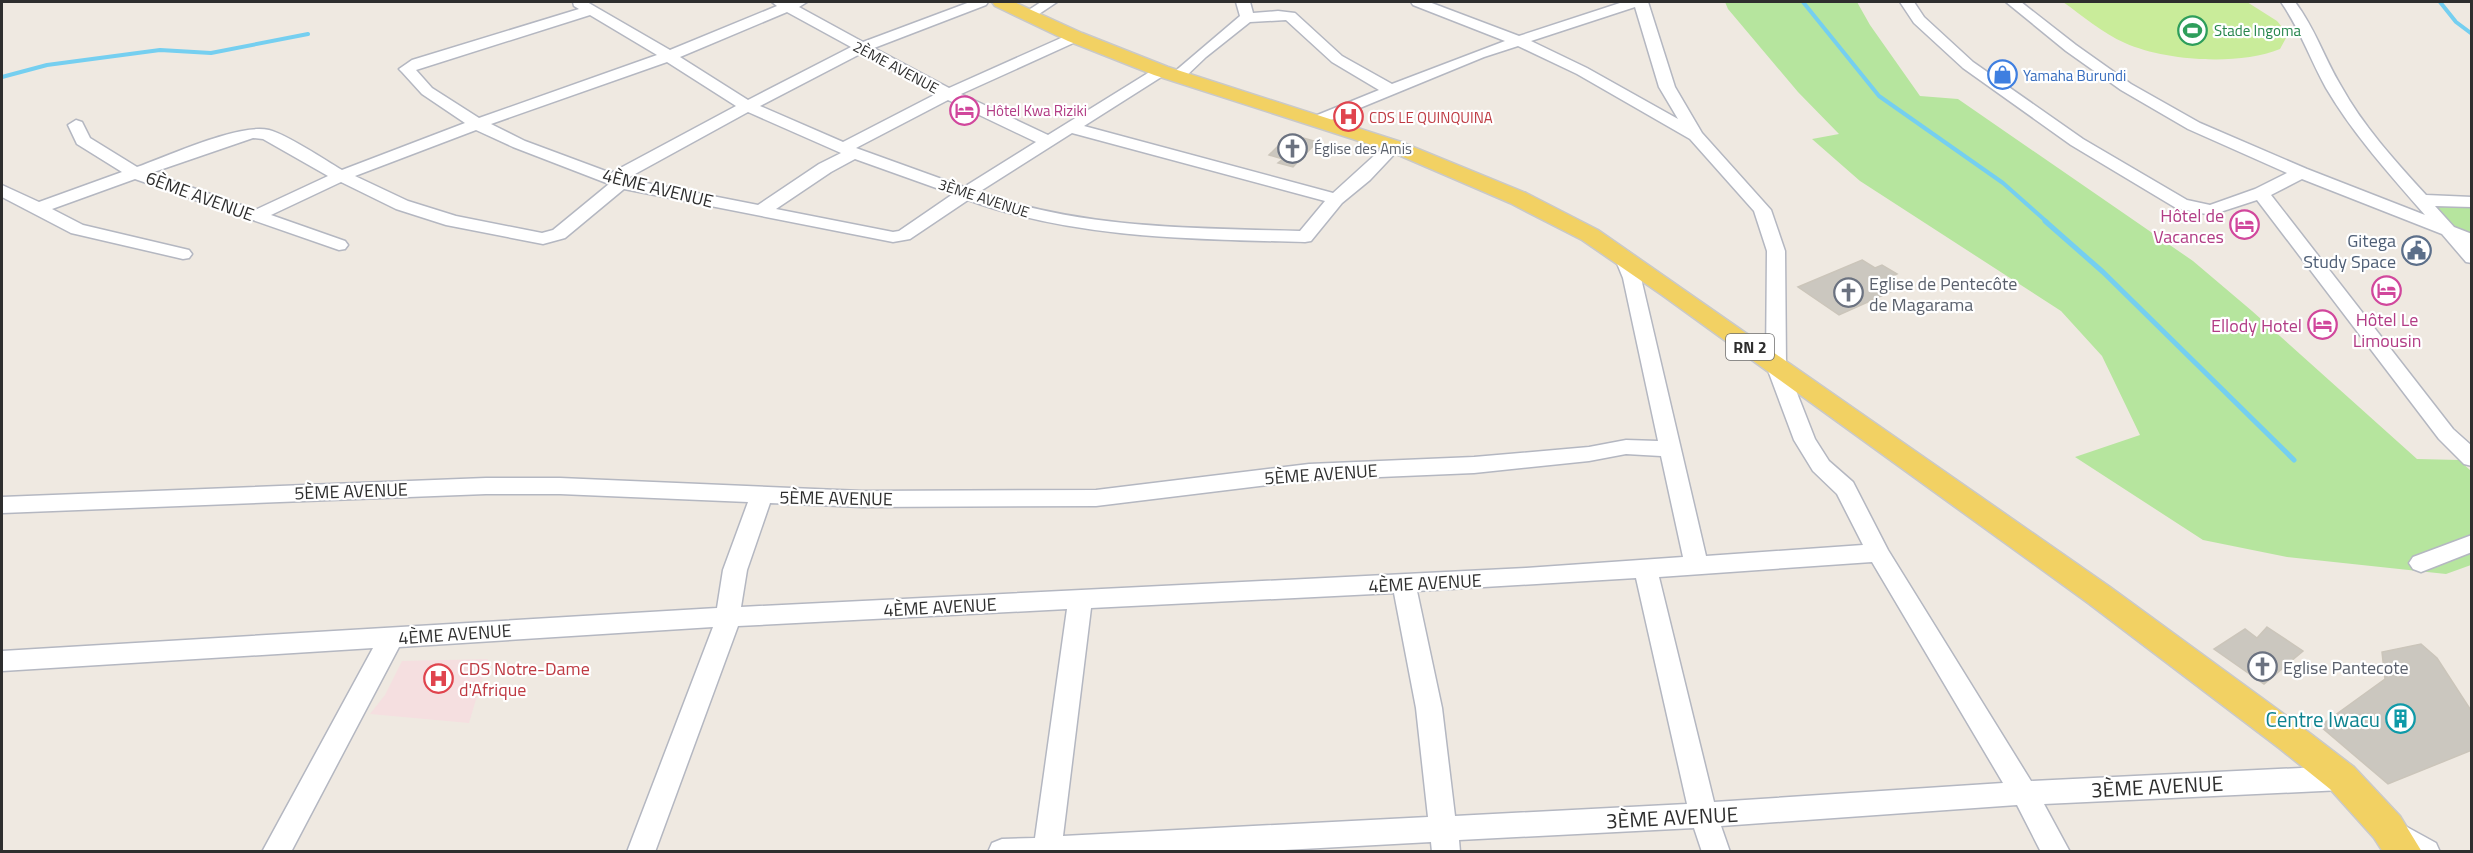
<svg xmlns="http://www.w3.org/2000/svg" width="2473" height="853" font-family="'Titillium Web',sans-serif">
<style>
.medical{fill:#f5dfe0}
.green{fill:#b6e59e}
.pitch{fill:#c9ec9a}
.lines{fill:none;stroke-linecap:round;stroke-linejoin:round}
.stream-far1{stroke:#75cff0;stroke-width:4}
.stream{stroke:#75cff0;stroke-width:5}
.building{fill:#cbc7bf;stroke:#cbc5ba;stroke-width:1.5}
.minor-casing{stroke:#b4b7c1;stroke-width:3}
.major-casing{stroke:#c9c9c9;stroke-width:3}
.minor{fill:#fff;fill-rule:evenodd}
.major{fill:#f2d163;fill-rule:evenodd}
.labels{text-anchor:middle;dominant-baseline:central;stroke-width:4.5;stroke-linejoin:round;paint-order:stroke}
.far-leisure-label{font-size:15px;fill:#27864d;stroke:#fff;text-anchor:start}
.far-street-label{font-size:15px;fill:#2e2e2e;stroke:#fff}
.far-shop-label{font-size:15px;fill:#366cbe;stroke:#fff;text-anchor:start}
.far-hotel-label{font-size:15px;fill:#b23c85;stroke:#fff;text-anchor:start}
.far-health-label{font-size:15px;fill:#be3a42;stroke:#fff;text-anchor:start}
.far-worship-label{font-size:15px;fill:#5b616d;stroke:#fff;text-anchor:start}
.shield{fill:#fff;stroke:#6d6d6d;stroke-width:1.5}
.shield-label{font-size:16px;font-weight:bold;fill:#2e2e2e}
.street-label{font-size:18px;fill:#2e2e2e;stroke:#fff}
.hotel-label{font-size:18px;fill:#b23c85;stroke:#fff;text-anchor:end}
.service-label{font-size:18px;fill:#4e5e75;stroke:#fff;text-anchor:end}
.worship-label{font-size:18px;fill:#5b616d;stroke:#fff;text-anchor:start}
.health-label{font-size:18px;fill:#be3a42;stroke:#fff;text-anchor:start}
.near-culture-label{font-size:21px;fill:#0d838f;stroke:#fff;text-anchor:end}
.near-street-label{font-size:21px;fill:#2e2e2e;stroke:#fff}
</style>
<rect width="100%" height="100%" fill="#efe9e1"/>
<path class="medical" d="M 488,659 L 469,723 L 370,714 L 385,695 L 402,661 Z"/>
<path class="green" d="M 1725,2 L 1857,2 L 1870,25 L 1920,96 L 1958,99 L 2193,261 L 2252,311 L 2417,459 L 2459,460 L 2471,471 L 2471,565 L 2446,574 L 2287,557 L 2203,540 L 2075,457 L 2140,435 L 2102,356 L 2061,311 L 1860,181 L 1812,139 L 1839,134 L 1798,92 L 1728,9 Z
M 2434,202 L 2471,204 L 2471,231 L 2469,234 L 2453,226 L 2434,208 Z"/>
<path class="pitch" d="M 2063,2 L 2247,2 L 2277,21 L 2282,27 L 2286,38 L 2280,49 C 2238,66 2165,61 2125,43 C 2102,33 2083,16 2063,2 Z"/>
<g class="lines">
<path class="stream-far1" d="M 1803,2 L 1879,96 L 2003,183 L 2047,222
M 2440,2 L 2456,22 L 2472,34
M 2,77 L 47,65 L 160,50 L 211,53 L 308,34"/>
<path class="stream" d="M 2045,221 L 2103,272 L 2294,460"/>
</g>
<path class="building" d="M 1296,136 L 1317,142 L 1293,167 L 1278,163 L 1283,159 L 1269,155 L 1286,138 L 1293,140 Z
M 1862,260 L 1875,268 L 1882,265 L 1897,274 L 1890,277 L 1904,286 L 1839,315 L 1798,287 Z
M 2267,627 L 2303,651 L 2264,684 L 2214,649 L 2245,629 L 2257,638 Z
M 2421,644 L 2437,658 L 2472,712 L 2472,750 L 2388,784 L 2320,726 L 2385,679 L 2382,652 Z"/>
<g class="lines">
<defs>
<path id="minor" d="M 573,2 L 587,2 L 670,50 L 777,6 L 772,2 L 807,2 L 799,7 L 863,42 L 970,2 L 988,2 L 986,5 L 874,48 L 949,88 L 1070,34 L 1080,34 L 1082,37 L 1080,40 L 961,94 L 1048,135 L 1156,68 L 1166,68 L 1169,71 L 1166,74 L 1084,126 L 1333,193 L 1388,143 L 1400,143 L 1402,146 L 1370,180 L 1342,203 L 1311,241 L 1305,242 C 1192,239 1075,239 968,200 L 910,239 L 893,242 L 624,189 L 565,238 L 543,244 L 446,225 L 396,209 L 341,182 L 271,215 L 345,241 L 348,245 L 345,249 L 339,250 L 135,179 L 52,209 L 83,225 L 189,250 L 192,254 L 189,258 L 183,259 L 71,233 L 2,197 L 2,185 L 39,202 L 122,172 L 77,144 L 68,125 L 76,120 L 82,122 L 90,138 L 137,167 C 168,156 239,123 269,130 C 286,134 325,160 342,170 L 465,123 L 422,94 L 402,72 L 399,69 L 412,60 L 579,9 L 574,6 ZM 787,12 L 851,47 L 748,100 L 680,57 ZM 590,15 L 657,55 L 479,118 L 432,88 L 416,70 ZM 862,53 L 936,94 L 843,142 L 760,106 ZM 667,62 L 736,106 L 611,173 L 525,141 L 491,124 ZM 948,100 L 1036,142 L 964,187 L 856,148 ZM 748,112 L 841,153 L 819,164 L 758,205 L 626,179 ZM 476,130 L 513,147 L 609,184 L 553,230 L 542,233 L 456,216 L 408,201 L 355,176 ZM 1072,133 L 1325,201 L 1300,231 C 1193,228 1081,229 979,192 ZM 253,138 L 263,139 L 328,176 L 255,210 L 151,173 ZM 855,159 L 953,194 L 899,231 L 893,232 L 776,209 L 831,172 Z
M 1041,2 L 1057,2 L 1033,18 L 1023,18 L 1021,15 Z
M 1236,2 L 1250,2 L 1253,13 L 1278,11 L 1295,13 L 1342,56 L 1392,84 L 1505,41 L 1413,5 L 1411,2 L 1429,2 L 1519,36 L 1623,2 L 1648,2 L 1675,87 L 1702,133 L 1771,210 L 1785,251 L 1786,365 L 1815,439 L 1829,461 L 1853,482 L 1888,550 L 2031,781 L 2342,766 L 2351,770 L 2355,778 L 2351,786 L 2342,790 L 2044,804 L 2070,852 L 2041,852 L 2017,805 L 1721,826 L 1730,852 L 1702,852 L 1694,828 L 1459,840 L 1460,852 L 1432,852 L 1431,842 L 1249,852 L 988,852 L 992,843 L 1002,839 L 1035,838 L 1067,609 L 738,626 L 655,852 L 627,852 L 713,627 L 399,647 L 291,852 L 262,852 L 373,648 L 2,671 L 2,651 L 717,608 L 723,570 L 748,502 L 560,494 L 486,494 L 2,513 L 2,497 L 486,478 L 560,478 L 862,491 L 1096,490 L 1309,464 L 1474,457 L 1589,447 L 1626,440 L 1658,441 L 1623,278 L 1614,256 L 1617,252 L 1629,252 L 1641,278 L 1706,556 L 1863,545 L 1837,494 L 1813,471 L 1794,440 L 1766,365 L 1767,251 L 1754,211 L 1690,139 L 1577,74 L 1518,46 L 1484,57 L 1316,126 L 1308,121 L 1310,118 L 1379,90 L 1332,62 L 1286,20 L 1250,22 L 1206,57 L 1183,79 L 1173,79 L 1170,76 L 1173,73 L 1240,16 ZM 1635,7 L 1659,87 L 1678,119 L 1587,68 L 1531,41 ZM 1626,454 L 1661,456 L 1683,557 L 1526,568 L 741,607 L 747,570 L 770,503 L 862,507 L 1096,506 L 1309,480 L 1474,473 L 1589,461 ZM 1872,562 L 2003,783 L 1714,802 L 1659,577 ZM 1636,578 L 1687,804 L 1455,816 L 1442,708 L 1417,591 ZM 1394,593 L 1416,708 L 1428,817 L 1063,836 L 1091,608 Z
M 1900,2 L 1914,2 L 1924,17 L 1973,62 L 2083,139 L 2187,200 L 2210,205 L 2255,189 L 2287,173 L 2188,129 L 2121,90 L 2066,51 L 2006,2 L 2021,2 L 2076,45 L 2131,84 L 2200,123 L 2307,169 L 2425,215 C 2390,175 2353,134 2326,88 C 2310,59 2300,29 2281,2 L 2295,2 C 2315,28 2324,58 2341,86 C 2363,126 2395,161 2426,195 L 2472,197 L 2472,207 L 2435,206 L 2454,227 L 2472,234 L 2472,263 L 2466,262 L 2442,234 L 2302,179 L 2271,195 L 2453,429 L 2472,446 L 2472,466 L 2464,464 L 2439,439 L 2257,200 L 2211,215 L 2176,208 L 2071,145 L 1963,68 L 1914,23 Z
M 2472,535 L 2472,552 L 2421,572 L 2413,569 L 2409,563 L 2413,557 Z
M 2396,821 L 2436,843 L 2440,852 C 2418,852 2393,853 2382,833 L 2386,824 Z"/>
<path id="major" d="M 992,2 L 1014,2 L 1082,33 L 1168,67 L 1401,142 L 1526,193 L 1598,230 L 2110,587 L 2303,728 L 2354,767 L 2400,816 L 2422,852 L 2383,852 L 2374,838 L 2330,789 L 2279,748 L 2088,603 L 1662,295 L 1582,240 L 1510,203 L 1387,150 L 1154,75 L 1068,41 L 995,6 Z"/>
</defs>
<use href="#minor" class="minor-casing"/>
<use href="#major" class="major-casing"/>
<use href="#minor" class="minor"/>
<use href="#major" class="major"/>
</g>
<defs>
<symbol id="stadium-ring" viewBox="-11 -11 22 22"><circle r="9.5" fill="#fff" stroke="#2e9e5b" stroke-width="1.5"/><path d="M0-5a6.5 5 0 1 0 0 10a6.5 5 0 1 0 0-10ZM-3.5-1.8h7v3.6h-7Z" fill="#2e9e5b"/></symbol>
<symbol id="shop-ring" viewBox="-11 -11 22 22"><circle r="9.5" fill="#fff" stroke="#3f7fe0" stroke-width="1.5"/><path d="M-5-2.5h2.3a2.7 3.5 0 0 1 5.4 0H5L5.5 6h-11ZM-1.5-2.5h3a1.5 2.3 0 0 0-3 0Z" fill="#3f7fe0"/></symbol>
<symbol id="hotel-ring" viewBox="-11 -11 22 22"><circle r="9.5" fill="#fff" stroke="#d1479c" stroke-width="1.5"/><path d="M-6-4.5h1.5V1H6V5H4.5V3h-9V5H-6ZM-4 0a1.8 1.8 0 1 1 3.6 0ZM.5 0V-2.5h3Q6-2.5 6 0Z" fill="#d1479c"/></symbol>
<symbol id="hospital-ring" viewBox="-11 -11 22 22"><circle r="9.5" fill="#fff" stroke="#e0444e" stroke-width="1.5"/><path d="M-5-5h3v3.5h4V-5h3V5h-3V1.5h-4V5h-3Z" fill="#e0444e"/></symbol>
<symbol id="church-ring" viewBox="-11 -11 22 22"><circle r="9.5" fill="#fff" stroke="#6b7280" stroke-width="1.5"/><path d="M-1.2-6h2.4v3.5h3.3v2.4h-3.3V6h-2.4V-.1h-3.3v-2.4h3.3Z" fill="#6b7280"/></symbol>
<symbol id="civic-ring" viewBox="-11 -11 22 22"><circle r="9.5" fill="#fff" stroke="#5c6f8a" stroke-width="1.5"/><path d="M-.6-6.5H3V-4.5H.6V-3L4-1V1h2V6H-6V1h2V-1L-.6-3ZM-1.2 2.5V6h2.4V2.5Z" fill="#5c6f8a"/></symbol>
<symbol id="building-ring" viewBox="-11 -11 22 22"><circle r="9.5" fill="#fff" stroke="#0f9aa8" stroke-width="1.5"/><path d="M-4-6H4V6H1V3H-1V6H-4ZM-2.5-4.3h1.7v1.8h-1.7ZM.8-4.3h1.7v1.8H.8ZM-2.5-1h1.7V.8h-1.7ZM.8-1h1.7V.8H.8Z" fill="#0f9aa8"/></symbol>
</defs>
<g fill-rule="evenodd">
<use href="#stadium-ring" x="2176" y="14" width="33" height="33"/>
<use href="#shop-ring" x="1986" y="58" width="33" height="33"/>
<use href="#hotel-ring" x="948" y="94" width="33" height="33"/>
<use href="#hospital-ring" x="1332" y="100" width="33" height="33"/>
<use href="#church-ring" x="1276" y="132" width="33" height="33"/>
<use href="#hotel-ring" x="2228" y="208" width="33" height="33"/>
<use href="#civic-ring" x="2400" y="234" width="33" height="33"/>
<use href="#hotel-ring" x="2370" y="274" width="33" height="33"/>
<use href="#church-ring" x="1832" y="276" width="33" height="33"/>
<use href="#hotel-ring" x="2306" y="308" width="33" height="33"/>
<use href="#church-ring" x="2246" y="650" width="33" height="33"/>
<use href="#hospital-ring" x="422" y="662" width="33" height="33"/>
<use href="#building-ring" x="2384" y="702" width="33" height="33"/>
</g>
<g class="labels">
<g class="far-leisure-label">
<text x="2214" y="30">Stade Ingoma</text>
</g>
<g class="far-street-label">
<text transform="translate(896 67) rotate(28)">2ÈME AVENUE</text>
<text transform="translate(984 198) rotate(18)">3ÈME AVENUE</text>
</g>
<g class="far-shop-label">
<text x="2023" y="75">Yamaha Burundi</text>
</g>
<g class="far-hotel-label">
<text x="986" y="110">Hôtel Kwa Riziki</text>
</g>
<g class="far-health-label">
<text x="1369" y="117">CDS LE QUINQUINA</text>
</g>
<g class="far-worship-label">
<text x="1314" y="148">Église des Amis</text>
</g>
<rect class="shield" x="1726" y="334" width="48" height="26" rx="4.5"/>
<g class="shield-label">
<text x="1750" y="347">RN 2</text>
</g>
<g class="street-label">
<text transform="translate(658 188) rotate(14)">4ÈME AVENUE</text>
<text transform="translate(200 196) rotate(20)">6ÈME AVENUE</text>
<text transform="translate(1321 474) rotate(-4)">5ÈME AVENUE</text>
<text transform="translate(351 491) rotate(-2)">5ÈME AVENUE</text>
<text transform="translate(836 498) rotate(1)">5ÈME AVENUE</text>
<text transform="translate(1425 583) rotate(-3)">4ÈME AVENUE</text>
<text transform="translate(940 607) rotate(-3)">4ÈME AVENUE</text>
<text transform="translate(455 634) rotate(-4)">4ÈME AVENUE</text>
</g>
<g class="hotel-label">
<text x="2224" y="215">Hôtel de<tspan x="2224" dy="21">Vacances</tspan></text>
<text x="2387" y="319" text-anchor="middle">Hôtel Le<tspan x="2387" dy="21">Limousin</tspan></text>
<text x="2302" y="325">Ellody Hotel</text>
</g>
<g class="service-label">
<text x="2396" y="240">Gitega<tspan x="2396" dy="21">Study Space</tspan></text>
</g>
<g class="worship-label">
<text x="1869" y="283">Eglise de Pentecôte<tspan x="1869" dy="21">de Magarama</tspan></text>
<text x="2283" y="667">Eglise Pantecote</text>
</g>
<g class="health-label">
<text x="459" y="668">CDS Notre-Dame<tspan x="459" dy="21">d'Afrique</tspan></text>
</g>
<g class="near-culture-label">
<text x="2380" y="719">Centre Iwacu</text>
</g>
<g class="near-street-label">
<text transform="translate(2157 786) rotate(-3)">3ÈME AVENUE</text>
<text transform="translate(1672 817) rotate(-3)">3ÈME AVENUE</text>
</g>
</g>
<rect width="2473" height="853" fill="none" stroke="#2e2e2e" stroke-width="6"/>
</svg>
